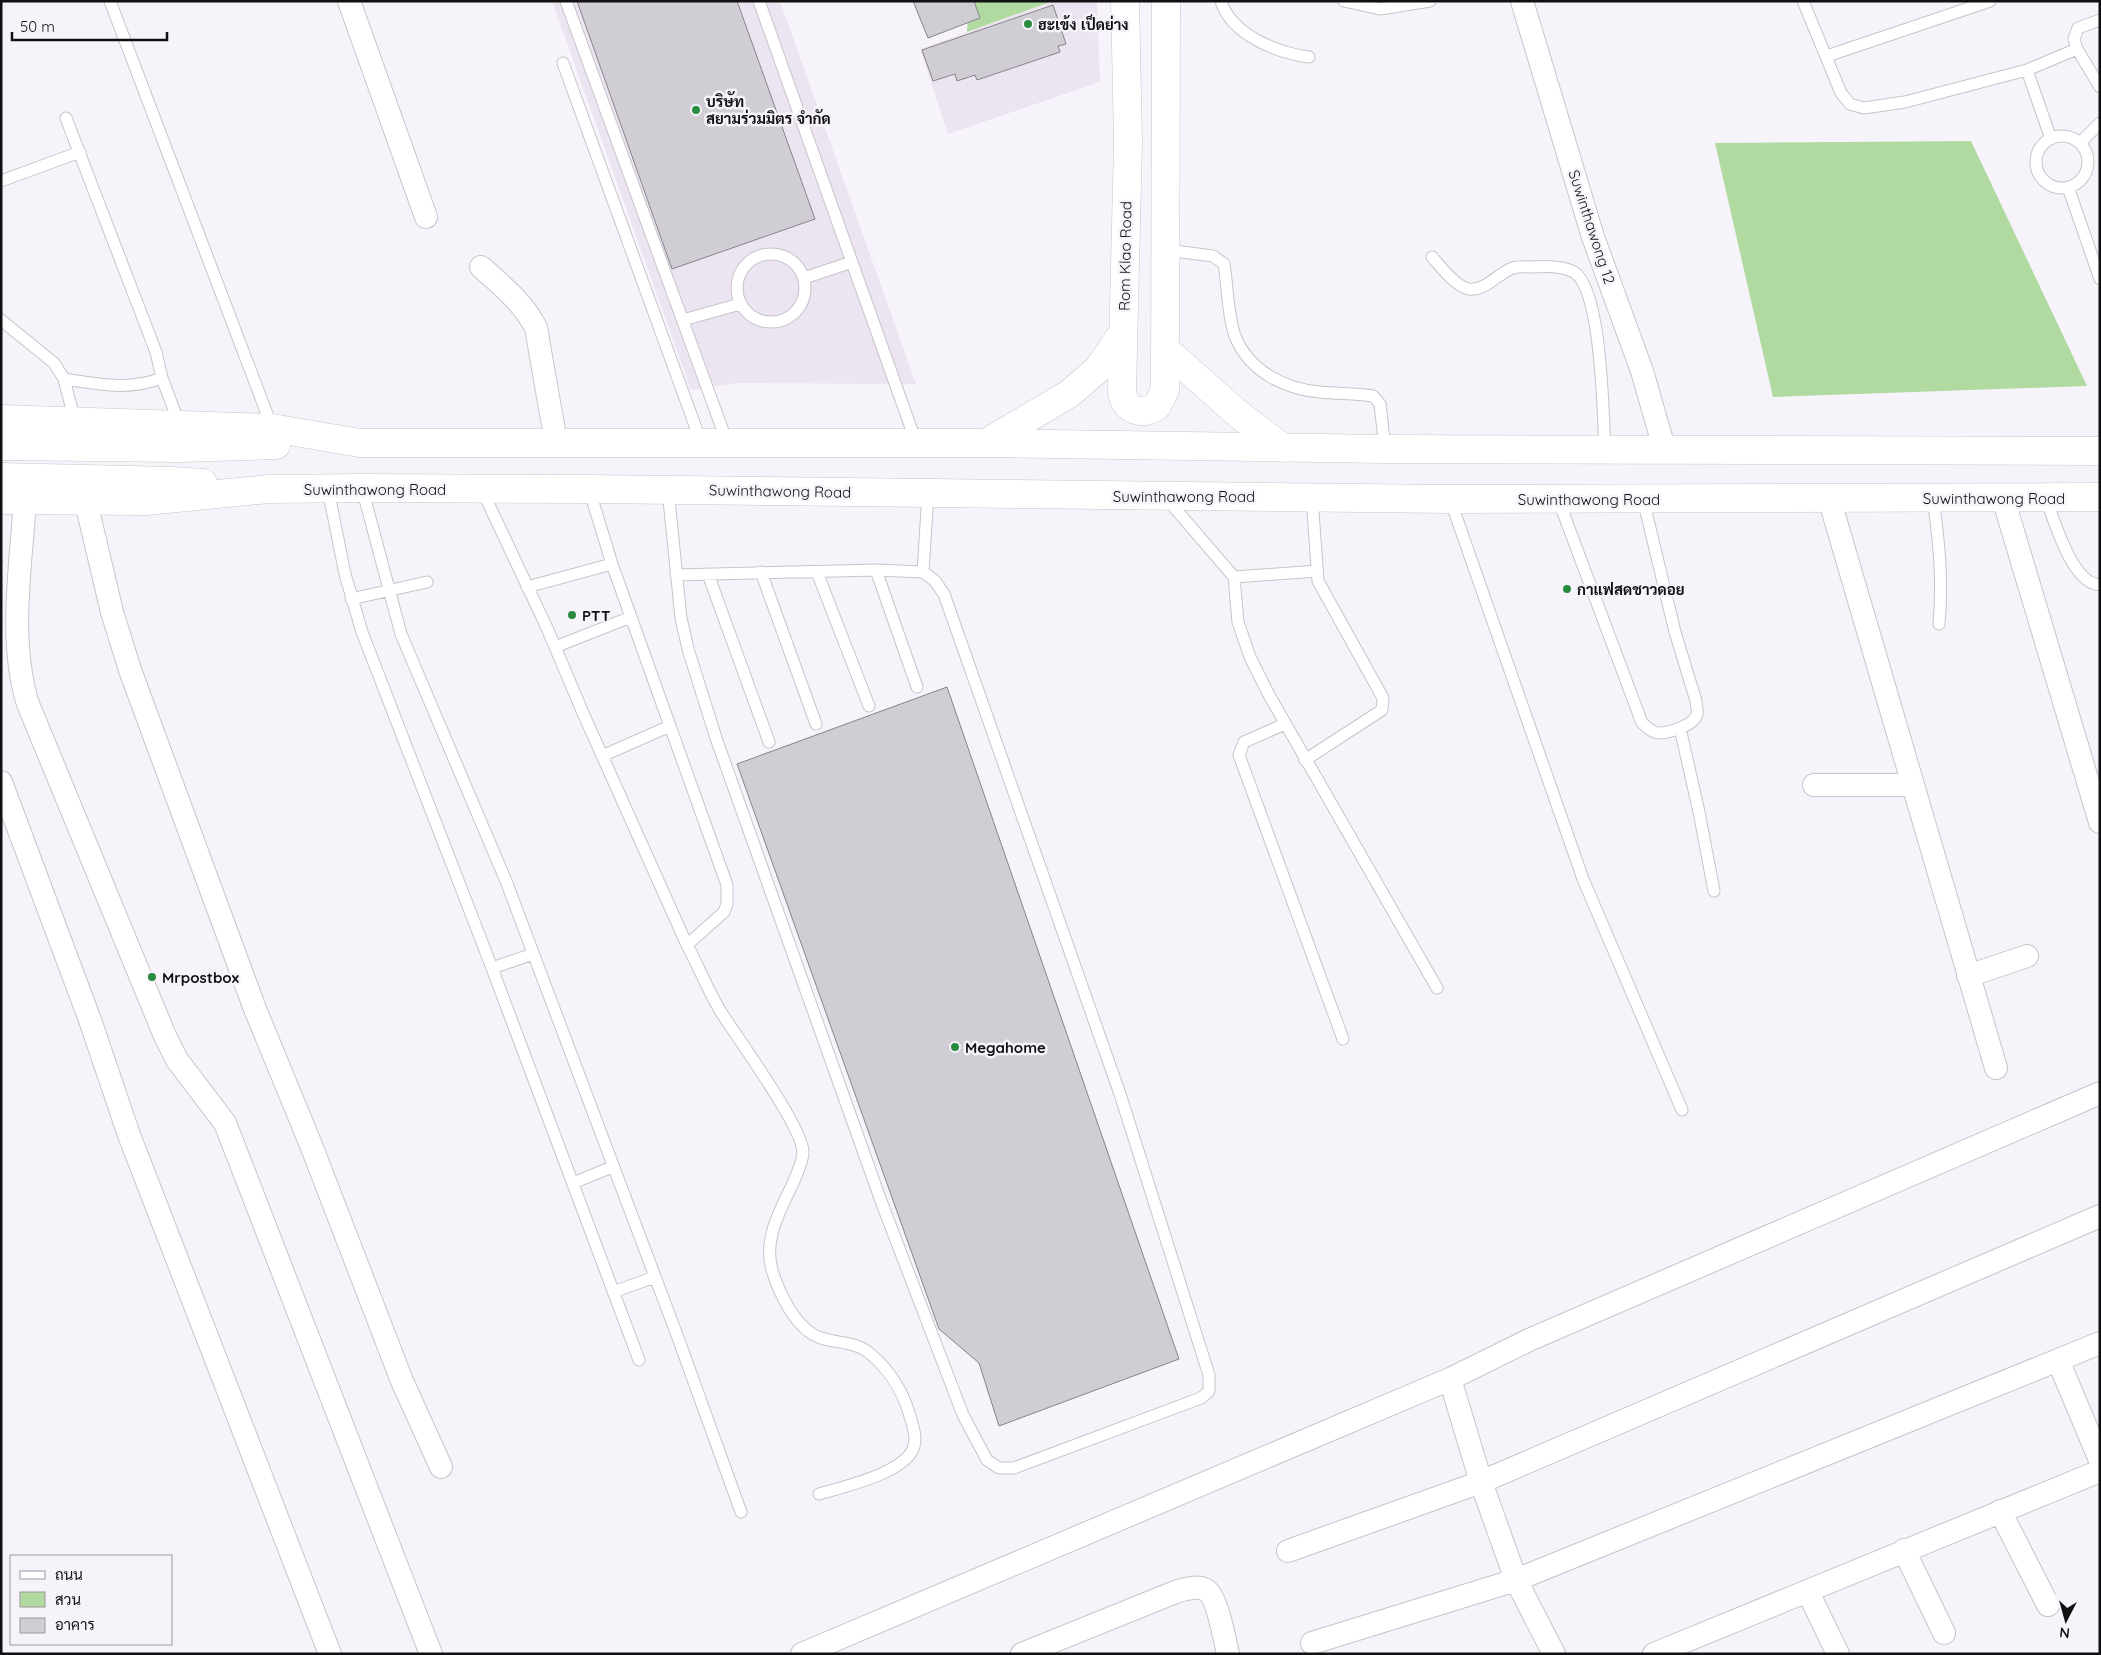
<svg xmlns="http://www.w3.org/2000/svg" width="2101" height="1655" font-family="Quicksand,Sarabun,sans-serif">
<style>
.built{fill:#ece4f1}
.green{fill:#b0daa0}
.building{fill:#d1cdd5;stroke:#86838a}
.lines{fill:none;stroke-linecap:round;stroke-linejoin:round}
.lane-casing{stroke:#c8c4cb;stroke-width:13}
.street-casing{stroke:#c8c4cb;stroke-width:24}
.primary-casing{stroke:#c8c4cb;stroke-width:29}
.highway-casing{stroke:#c8c4cb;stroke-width:29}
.lane{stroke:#fff;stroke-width:11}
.street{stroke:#fff;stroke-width:22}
.primary{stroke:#fff;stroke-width:28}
.highway{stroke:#fff;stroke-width:28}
.poi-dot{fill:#298b3f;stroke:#f7f3fb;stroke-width:2}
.labels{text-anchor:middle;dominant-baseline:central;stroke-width:5;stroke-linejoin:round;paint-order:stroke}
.poi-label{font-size:15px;font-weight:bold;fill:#121013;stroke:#f7f3fb;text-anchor:start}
.street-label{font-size:15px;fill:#121013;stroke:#f7f3fb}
</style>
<rect width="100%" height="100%" fill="#f7f3fb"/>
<path class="built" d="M 552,1 L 780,1 L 916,384 L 737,383 L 691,390 Z
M 1053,1 L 1097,1 L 1100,82 L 948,134 L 920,49 Z"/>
<path class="green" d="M 969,1 L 1053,1 L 967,32 Z
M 1971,141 L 2087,386 L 1773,397 L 1715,143 Z"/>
<path class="building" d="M 577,1 L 737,1 L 815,219 L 672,269 Z
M 913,1 L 974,1 L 980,18 L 928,38 Z
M 1053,5 L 1066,44 L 1058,46 L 1060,52 L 977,80 L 975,75 L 957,81 L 955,74 L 933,81 L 922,50 Z
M 947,687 L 1179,1359 L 999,1426 L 979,1363 L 939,1329 L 737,764 Z"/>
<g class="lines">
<defs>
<path id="lane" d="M 110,1 L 272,427
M 566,1 L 727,442
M 759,1 L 916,442
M 1221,1 C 1231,35 1278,53 1309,57
M 1344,1 L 1380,9 L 1430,1
M 1803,1 L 1841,93 L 1850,104 L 1864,108 L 1905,102 L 2027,70 L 2051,139
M 2100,20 L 2078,28 L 2074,39 L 2077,49 L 2100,87
M 1827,56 L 1990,1
M 563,63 L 701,442
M 2027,70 L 2077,49
M 66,118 L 156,352 L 162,378 C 129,391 98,384 64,379 L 75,421
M2036 162a26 26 0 1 1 52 0a26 26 0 1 1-52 0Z
M 2080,143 L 2100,123
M 1,181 L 80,152
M 2068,187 L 2100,279
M 1166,250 L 1213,256 L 1224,264 C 1228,287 1227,313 1235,336 C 1249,371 1284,389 1320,392 C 1338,394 1355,393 1373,396 L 1380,404 L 1385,449
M737 288a34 34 0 1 1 68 0a34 34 0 1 1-68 0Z
M 1432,257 C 1441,267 1456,287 1469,289 C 1486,291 1498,273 1513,268 C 1519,266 1526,267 1532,267 C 1545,266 1563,266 1574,272 C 1602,289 1603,417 1605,450
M 804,278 L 852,262
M 1,320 L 54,363 L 64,379
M 683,320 L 740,304
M 162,378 L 179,423
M 362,488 L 401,634 L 506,881 L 677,1335 L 741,1512
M 328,489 L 345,574 L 362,632 L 492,968 L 639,1360
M 482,490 L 547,628 L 583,713 L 687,945 L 724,912 L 727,904 L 727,885 L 612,564 L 589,489
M 668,490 L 681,618 L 688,649 L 716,738 L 881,1201 L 963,1415 L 987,1460 L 999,1468 L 1014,1468 L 1201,1398 L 1209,1391 L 1209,1375 L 1120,1094 L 944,594 L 935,581 L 923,572
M 2045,497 C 2055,521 2071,583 2100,585
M 1166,498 L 1234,577 L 1238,622 L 1250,657 L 1269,695 L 1437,988
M 1933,498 C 1939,541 1943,581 1939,624
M 1450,499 L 1583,879 L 1682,1110
M 1558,499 L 1642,723 C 1647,727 1652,733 1659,733 C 1669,733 1695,725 1697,714 C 1698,710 1696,705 1696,701 L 1675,632 L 1643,499
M 876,570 L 917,687
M 761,572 L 816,724
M 817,572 L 869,706
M 708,574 L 769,742
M 676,575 L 876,570 L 923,572 L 928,493
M 1234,577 L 1317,571
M 527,587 L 612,564
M 351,599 L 427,582
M 555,647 L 631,617
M 1285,724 L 1244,742 L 1239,755 L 1343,1039
M 1680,728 L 1699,812 L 1714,891
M 602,756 L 670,726
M 1305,760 L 1382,710 L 1383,698 L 1318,581 L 1312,498
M 687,945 C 699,967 708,991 721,1012 C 738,1039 802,1126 803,1152 C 803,1161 797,1173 794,1181 C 781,1209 763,1238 772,1270 C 779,1293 796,1330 821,1338 C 836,1343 856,1342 868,1352 C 887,1367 902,1389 909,1413 C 912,1424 917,1435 914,1446 C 907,1473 842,1487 819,1494
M 492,968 L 533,954
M 573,1183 L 612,1167
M 613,1292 L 655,1277"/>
<path id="street" d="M 349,1 L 426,217
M 1522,1 L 1593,237 L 1642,371 L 1665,451
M 481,267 C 502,286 523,302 536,328 L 556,442
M 1829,498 L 1996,1068
M 2003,498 L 2100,822
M 25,500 C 21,567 8,639 28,704 L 165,1036 L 177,1060 L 225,1123 L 431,1654
M 86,502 L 112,612 L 130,670 L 255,1009 L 311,1145 L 402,1381 L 441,1467
M 1,782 L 90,1020 L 129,1135 L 330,1654
M 1814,785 L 1911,785
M 1968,976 L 2027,956
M 2058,1360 L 2100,1460
M 1450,1379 L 1481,1482 L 1516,1580 L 1554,1654
M 2000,1511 L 2048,1605
M 1904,1550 L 1944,1633
M 1288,1551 L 1481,1482 L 2100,1216
M 1808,1592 L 1838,1654
M 1312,1643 L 1516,1580 L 2100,1343
M 802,1654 L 1450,1379 L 1529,1340 L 2100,1093
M 1022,1654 L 1178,1591 C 1187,1589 1198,1585 1206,1590 C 1217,1596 1225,1641 1228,1654
M 1654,1654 L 2100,1471"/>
<path id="primary" d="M 1125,1 L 1128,142 L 1122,391 C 1124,411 1142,416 1157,406 L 1165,390 L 1166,1
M 1166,350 L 1237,413 L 1283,448
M 986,443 L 1069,394 L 1098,369 L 1122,334"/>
<path id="highway" d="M 1,419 L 272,428 L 360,443 L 986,443 L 1385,449 L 2100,451
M 1,446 L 179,448 L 276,445
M 1,477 L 172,481 L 203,483
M 1,500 L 146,501 L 269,489 L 362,488 L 589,489 L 1450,499 L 2100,497"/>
</defs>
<use href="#lane" class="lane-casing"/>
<use href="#street" class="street-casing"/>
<use href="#primary" class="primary-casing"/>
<use href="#highway" class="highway-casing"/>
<use href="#lane" class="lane"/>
<use href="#street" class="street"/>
<use href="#primary" class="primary"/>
<use href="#highway" class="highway"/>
</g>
<g class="poi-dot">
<circle cx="1028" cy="24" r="5"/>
<circle cx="696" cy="110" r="5"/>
<circle cx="1567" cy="589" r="5"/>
<circle cx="572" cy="615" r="5"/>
<circle cx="152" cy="977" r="5"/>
<circle cx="955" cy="1047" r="5"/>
</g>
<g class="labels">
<g class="poi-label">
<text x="1038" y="24">ฮะเข้ง เป็ดย่าง</text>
<text x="706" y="101">บริษัท<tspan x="706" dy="17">สยามร่วมมิตร จำกัด</tspan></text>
<text x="1577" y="589">กาแฟสดชาวดอย</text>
<text x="582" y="615">PTT</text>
<text x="162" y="977">Mrpostbox</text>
<text x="965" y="1047">Megahome</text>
</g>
<g class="street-label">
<text transform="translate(1592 227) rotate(72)">Suwinthawong 12</text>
<text transform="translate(1125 256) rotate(-89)">Rom Klao Road</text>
<text x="375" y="489">Suwinthawong Road</text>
<text transform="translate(780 491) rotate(1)">Suwinthawong Road</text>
<text x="1184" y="496">Suwinthawong Road</text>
<text x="1994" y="498">Suwinthawong Road</text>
<text x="1589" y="499">Suwinthawong Road</text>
</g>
</g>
<rect width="2101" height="1655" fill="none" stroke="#121013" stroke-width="5"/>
<rect x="10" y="1555" width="162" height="90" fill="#f7f3fb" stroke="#9b989e"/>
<rect x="20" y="1571" width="25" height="8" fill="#ffffff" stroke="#9b989e"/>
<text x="55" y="1580" font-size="15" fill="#121013">ถนน</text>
<rect x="20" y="1592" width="25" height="15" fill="#b0daa0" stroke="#9b989e"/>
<text x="55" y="1605" font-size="15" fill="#121013">สวน</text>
<rect x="20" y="1618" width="25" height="15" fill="#d1cdd5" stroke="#9b989e"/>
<text x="55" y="1630" font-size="15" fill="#121013">อาคาร</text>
<g transform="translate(2066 1620) rotate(186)" stroke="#f7f3fb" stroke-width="4" paint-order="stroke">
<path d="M0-4L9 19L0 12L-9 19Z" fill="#121013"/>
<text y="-8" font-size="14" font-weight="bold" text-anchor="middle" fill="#121013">N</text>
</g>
<path d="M12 32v8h155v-8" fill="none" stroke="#121013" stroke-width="2.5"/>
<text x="20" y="32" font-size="15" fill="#121013" stroke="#f7f3fb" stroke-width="4" paint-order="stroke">50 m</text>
</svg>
